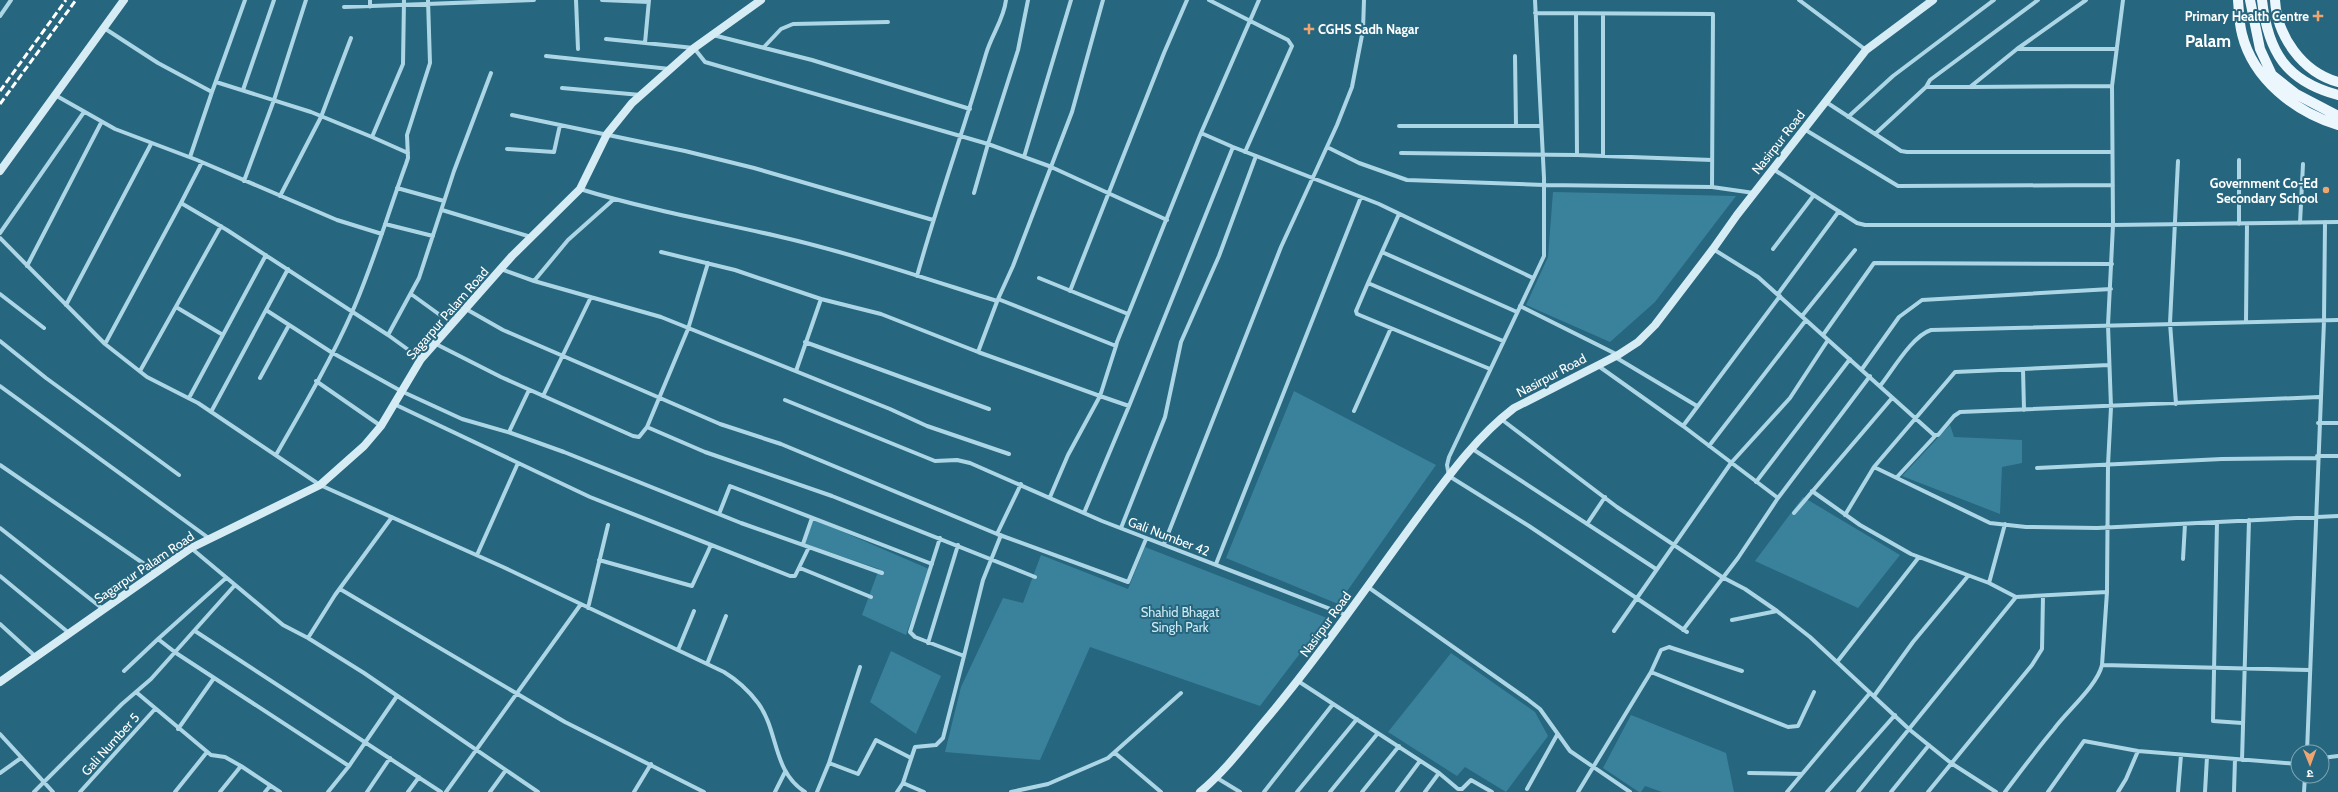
<svg xmlns="http://www.w3.org/2000/svg" width="2338" height="792" font-family="Cabin,'Noto Sans Devanagari',sans-serif">
<style>
.green{fill:#3a829b}
.lines{fill:none;stroke-linecap:round;stroke-linejoin:round}
.street{stroke:#acd6e5;stroke-width:4}
.secondary{stroke:#d5ecf5;stroke-width:8}
.primary{stroke:#ecf7fd;stroke-width:10}
.rail{stroke:#fff;stroke-width:3;stroke-dasharray:7 3;stroke-linecap:butt}
.poi-dot{fill:#eea671;stroke:#26667e;stroke-width:1.5}
.labels{text-anchor:middle;dominant-baseline:central;stroke-width:4;stroke-linejoin:round;paint-order:stroke}
.poi-label{font-size:13px;font-weight:bold;fill:#fff;stroke:#26667e;text-anchor:end}
.street-label{font-size:13px;fill:#fff;stroke:#26667e}
.park-label{font-size:13px;fill:#cfebf4;stroke:#26667e}
.district-label{font-size:17px;font-weight:bold;fill:#fff;stroke:#26667e}
</style>
<rect width="100%" height="100%" fill="#26667e"/>
<path class="green" d="M 1553,192 L 1736,196 L 1655,302 L 1610,342 L 1526,305 L 1548,257 Z
M 1294,391 L 1436,465 L 1338,604 L 1226,558 Z
M 1950,425 L 1954,437 L 2022,440 L 2022,463 L 2002,467 L 2000,514 L 1902,476 Z
M 1803,497 L 1900,555 L 1858,608 L 1755,561 Z
M 813,519 L 929,569 L 906,635 L 862,615 L 879,569 L 805,544 Z
M 1145,547 L 1327,618 L 1260,706 L 1090,647 L 1040,760 L 945,752 L 961,687 L 1003,598 L 1023,603 L 1041,555 L 1128,589 Z
M 891,651 L 941,676 L 916,734 L 870,702 Z
M 1451,653 L 1535,712 L 1548,736 L 1506,792 L 1465,767 L 1457,776 L 1388,732 Z
M 1631,715 L 1726,753 L 1734,792 L 1662,792 L 1645,786 L 1641,792 L 1639,792 L 1603,768 Z"/>
<g class="lines">
<path class="street" d="M 370,0 L 370,7
M 576,0 L 578,49
M 602,0 L 649,2
M 1209,0 L 1288,40 L 1292,46 L 1245,152
M 1535,0 L 1544,178 L 1544,256 L 1449,457 L 1447,465 L 1449,476 L 1529,526 L 1687,632
M 1799,0 L 1866,50
M 344,7 L 534,0
M 1535,13 L 1713,14 L 1712,187
M 1603,14 L 1603,155
M 0,16 L 11,0
M 104,28 L 158,63 L 212,92 L 245,0
M 713,35 L 812,60 L 970,109
M 606,39 L 694,48 L 705,62 L 988,144 L 1018,50 L 1028,0
M 645,43 L 649,0
M 764,47 L 781,29 L 793,24 L 888,22
M 2017,49 L 2117,49
M 546,56 L 670,69
M 1515,56 L 1516,126
M 216,82 L 311,112 L 372,137 L 403,64 L 404,0
M 1926,87 L 1930,80 L 2038,0
M 1970,87 L 2112,86
M 562,88 L 641,95
M 243,90 L 274,0
M 55,95 L 115,129 L 197,160 L 337,220 L 382,234
M 1826,102 L 1875,134 L 1926,87 L 1970,87 L 2017,49 L 2086,0
M 512,115 L 685,151 L 754,168 L 933,220
M 1848,117 L 1893,76 L 1994,0
M 1399,126 L 1541,126
M 1804,129 L 1898,186 L 2113,185
M 1201,133 L 1259,0
M 1875,134 L 1901,151 L 1907,152 L 2112,152
M 372,137 L 408,153
M 1327,147 L 1359,163 L 1407,180 L 1544,185 L 1712,187 L 1754,193
M 507,149 L 554,152 L 560,125
M 1401,153 L 1577,155 L 1576,14
M 1577,155 L 1712,160
M 190,157 L 212,92
M 1024,157 L 1071,0
M 1773,169 L 1857,223 L 1865,225 L 2113,225 L 2338,222
M 244,181 L 274,100 L 306,0
M 397,188 L 444,201
M 580,189 C 645,209 711,221 777,236 C 851,253 924,278 997,301
M 974,193 L 988,144 L 1049,166 L 1167,220
M 280,196 L 321,117 L 351,38
M 181,203 L 202,162
M 442,210 L 531,237
M 1399,214 L 1368,283 L 1503,341
M 2300,223 L 2303,164
M 385,224 L 433,236
M 2239,224 L 2239,160
M 0,233 L 84,112
M 0,238 L 105,344 L 147,377 L 198,403 L 320,485 L 503,567 L 724,672 C 737,680 749,691 758,703 C 779,731 772,771 805,792
M 1713,249 L 1758,277 L 1934,435 L 1938,435 L 1954,416 L 1960,412 L 2319,397
M 1773,249 L 1814,195
M 661,252 L 735,270 L 821,299 L 796,371
M 1382,252 L 1517,312
M 27,266 L 101,123
M 501,269 L 534,281 L 661,317 L 890,409 L 927,426 L 1009,454
M 917,276 C 938,201 964,129 986,54 C 991,36 1004,19 1006,0
M 1039,278 L 1128,314
M 534,281 L 568,240 L 614,199
M 1368,283 L 1356,311 L 1357,314 L 1490,369
M 1070,291 L 1164,53 L 1187,0
M 0,294 L 44,328
M 411,294 L 451,323
M 1778,294 L 1839,211
M 821,299 L 881,314 L 978,352
M 998,299 L 1013,266 L 1072,112 L 1103,0
M 66,305 L 151,144
M 1520,306 L 1618,355
M 176,307 L 223,335
M 466,309 L 503,330 L 720,424 L 781,444 L 997,534 L 1128,582 L 1146,539
M 266,310 L 331,352 L 401,391 L 462,419 L 511,433 L 564,452 L 741,523 L 882,573
M 1802,316 L 1855,250
M 2246,321 L 2247,224
M 1823,335 L 1874,263 L 2112,264
M 0,341 L 46,378 L 179,475
M 805,342 L 989,409
M 434,343 L 501,377 L 633,436 L 639,437 L 647,427 L 688,329 L 708,263
M 105,344 L 181,203 L 227,230 L 388,335
M 1116,346 L 998,299 L 978,352 L 1100,396 L 1116,346 L 1117,342 L 1201,133 L 1233,147 L 1379,204 L 1533,278
M 1615,357 L 1697,406
M 421,359 L 388,335 L 419,278 L 454,171 L 491,73
M 1597,365 L 1683,426 L 1780,296
M 1862,369 L 1899,317 L 1922,300 L 2111,289
M 2023,369 L 2024,410
M 140,371 L 221,226
M 260,378 L 289,325
M 316,381 L 381,426
M 0,386 L 210,539
M 1880,386 C 1893,370 1912,336 1931,330 L 2338,320
M 543,396 L 591,297
M 189,398 L 266,255
M 785,400 L 935,461 L 957,460 L 970,463 L 1102,521 L 1346,615
M 394,404 L 590,497 L 790,576 L 795,576 L 809,547
M 2176,404 L 2170,323 L 2178,161
M 1354,411 L 1391,328
M 211,412 L 288,269
M 1501,419 L 1617,507 L 1722,577 L 1745,589 L 1777,611 L 1810,637 L 1910,730 L 1951,763 L 1996,792
M 2318,423 L 2338,423
M 1683,426 L 1778,498 L 1738,558 L 1683,630
M 647,427 L 705,452 L 832,496 L 1035,577
M 509,432 L 529,390
M 1709,446 L 1806,320
M 1471,448 L 1656,569
M 276,455 C 303,408 331,360 353,310 C 374,262 388,213 406,164 L 408,158 L 407,135 L 430,63 L 428,0
M 2317,456 L 2338,456
M 0,465 L 156,572
M 1874,467 L 1990,523 L 2026,527 L 2097,528 L 2338,516
M 2037,468 L 2222,459 L 2317,458
M 1897,477 L 1936,435
M 1756,482 L 1850,359
M 1812,491 L 1860,525 L 1911,554 L 1989,583 L 2016,597 L 2107,592
M 1050,497 L 1068,455 L 1100,396 L 1129,406 L 1233,147
M 1778,498 L 1870,376
M 1084,513 L 1129,406
M 1794,513 L 1892,398
M 719,514 L 730,486 L 932,564
M 1845,515 L 1874,467 L 1955,372 L 2109,365
M 2217,522 L 2213,721 L 2242,723
M 1587,524 L 1605,497
M 0,528 L 103,609
M 1121,528 L 1165,417 L 1181,342 L 1219,256 L 1256,156
M 997,534 L 1021,484
M 940,538 L 910,632 L 915,637 L 964,656 L 983,580 L 1001,535
M 803,544 L 812,518
M 1164,544 L 1281,247 L 1337,125 L 1352,87 L 1363,30 L 1364,0
M 191,548 L 283,625 L 308,638 L 364,673 L 538,792
M 477,555 L 518,463
M 2183,559 L 2185,524
M 599,560 L 692,586 L 711,545
M 1216,564 L 1361,197
M 800,568 L 871,597
M 0,576 L 69,633
M 226,578 L 158,639 L 176,653 L 349,766 L 328,792
M 1989,583 L 2005,524
M 1368,587 L 1527,699 L 1540,709 L 1570,751 L 1630,792
M 340,589 L 565,722 L 704,792
M 588,608 L 608,525
M 1732,620 L 1777,611
M 0,624 L 35,656
M 195,631 L 441,792
M 1614,631 L 1731,463 L 1790,398 L 1828,340
M 308,638 L 335,595 L 392,517
M 928,643 L 958,545
M 678,650 L 694,611
M 1837,662 L 1919,557
M 707,664 L 726,616
M 2102,665 L 2309,670
M 124,671 L 158,639
M 1651,672 L 1661,650 L 1669,647 L 1742,671
M 1298,681 L 1439,773 L 1458,789 L 1462,789 L 1471,780 L 1492,792
M 136,692 L 211,755 L 225,757 L 241,766 L 280,792
M 1874,696 L 1913,642 L 1968,576
M 178,729 L 214,678
M 0,734 L 53,792
M 2307,752 L 2324,321 L 2325,222
M 1115,753 L 1161,792
M 2322,758 L 2338,756
M 2242,760 L 2249,520
M 829,763 L 858,774 L 876,740 L 911,758
M 349,766 L 397,696
M 0,773 L 21,758
M 1749,773 L 1802,774
M 1217,778 L 1240,792
M 903,783 L 915,747 L 936,745 L 943,738 L 964,656
M 1527,789 L 1557,735
M 34,792 L 122,704 L 151,679 L 235,585
M 80,792 L 155,709
M 175,792 L 207,752
M 220,792 L 241,766
M 265,792 L 270,786
M 367,792 L 390,758
M 408,792 L 419,777
M 446,792 L 581,604
M 490,792 L 506,770
M 634,792 L 651,764
M 775,792 L 785,772
M 817,792 L 829,763 L 860,667
M 897,792 L 903,783 L 924,792
M 1011,792 L 1048,784 L 1108,758 L 1181,693
M 1264,792 L 1333,704
M 1297,792 L 1357,719
M 1330,792 L 1378,733
M 1362,792 L 1399,746
M 1397,792 L 1420,761
M 1425,792 L 1439,773
M 1578,792 L 1651,672 L 1788,727 L 1798,726 L 1814,692
M 1787,792 L 1870,693
M 1827,792 L 1895,715
M 1858,792 L 2016,597
M 1891,792 L 1929,745
M 1928,792 L 2032,665 L 2042,649 L 2043,596
M 2005,792 C 2021,771 2037,749 2054,729 C 2067,711 2097,686 2102,665 L 2107,592 L 2108,465 L 2111,407 L 2108,325 L 2113,225 L 2112,86 L 2123,0
M 2048,792 L 2084,741 L 2138,751 L 2298,764
M 2118,792 L 2126,779 L 2138,751
M 2178,792 L 2181,755
M 2205,792 L 2207,757
M 2234,792 L 2235,759
M 2304,792 L 2305,776"/>
<path class="secondary" d="M 0,171 L 124,0
M 0,682 L 191,548 L 320,485 L 364,446 L 381,426 L 421,359 L 512,256 L 580,189 L 607,134 L 632,103 L 694,48 L 761,0
M 1200,792 C 1224,772 1243,747 1263,723 C 1319,657 1367,586 1418,517 C 1447,478 1475,438 1514,408 L 1618,355 L 1638,342 L 1655,325 L 1713,249 L 1737,215 L 1866,50 L 1933,0"/>
<path class="primary" d="M 2238,0 C 2239,11 2239,23 2242,34 C 2253,79 2295,112 2338,125
M 2250,0 L 2260,49 L 2272,75 L 2296,94 L 2338,116
M 2262,0 C 2268,52 2286,81 2338,95
M 2275,0 C 2277,36 2302,72 2338,82"/>
<path class="rail" d="M 0,91 L 66,0
M 0,104 L 76,0"/>
</g>
<g class="poi-dot">
<path d="M2316 10h4v4h4v4h-4v4h-4v-4h-4v-4h4z"/>
<path d="M1307 23h4v4h4v4h-4v4h-4v-4h-4v-4h4z"/>
<circle cx="2326" cy="190" r="4"/>
</g>
<g class="labels">
<g class="poi-label">
<text x="2309" y="16">Primary Health Centre</text>
<text x="1318" y="29" text-anchor="start">CGHS Sadh Nagar</text>
<text x="2318" y="183">Government Co-Ed<tspan x="2318" dy="15">Secondary School</tspan></text>
</g>
<g class="street-label">
<text transform="translate(1778 142) rotate(-52)">Nasirpur Road</text>
<text transform="translate(447 313) rotate(-49)">Sagarpur Palam Road</text>
<text transform="translate(1551 375) rotate(-28)">Nasirpur Road</text>
<text transform="translate(1169 536) rotate(21)">Gali Number 42</text>
<text transform="translate(144 567) rotate(-34)">Sagarpur Palam Road</text>
<text transform="translate(1325 624) rotate(-54)">Nasirpur Road</text>
<text transform="translate(110 744) rotate(-48)">Gali Number 5</text>
</g>
<g class="park-label">
<text x="1180" y="612">Shahid Bhagat<tspan x="1180" dy="15">Singh Park</tspan></text>
</g>
<g class="district-label">
<text x="2208" y="41">Palam</text>
</g>
</g>
<g transform="translate(2310 764) rotate(179)"><circle r="19" fill="#26667e" stroke="#7da3b2"/>
<path d="M0-3L7 15L0 10L-7 15Z" fill="#eea671"/>
<text y="-6" font-size="11" font-weight="bold" text-anchor="middle" fill="#ffffff">उ</text>
</g>
</svg>
